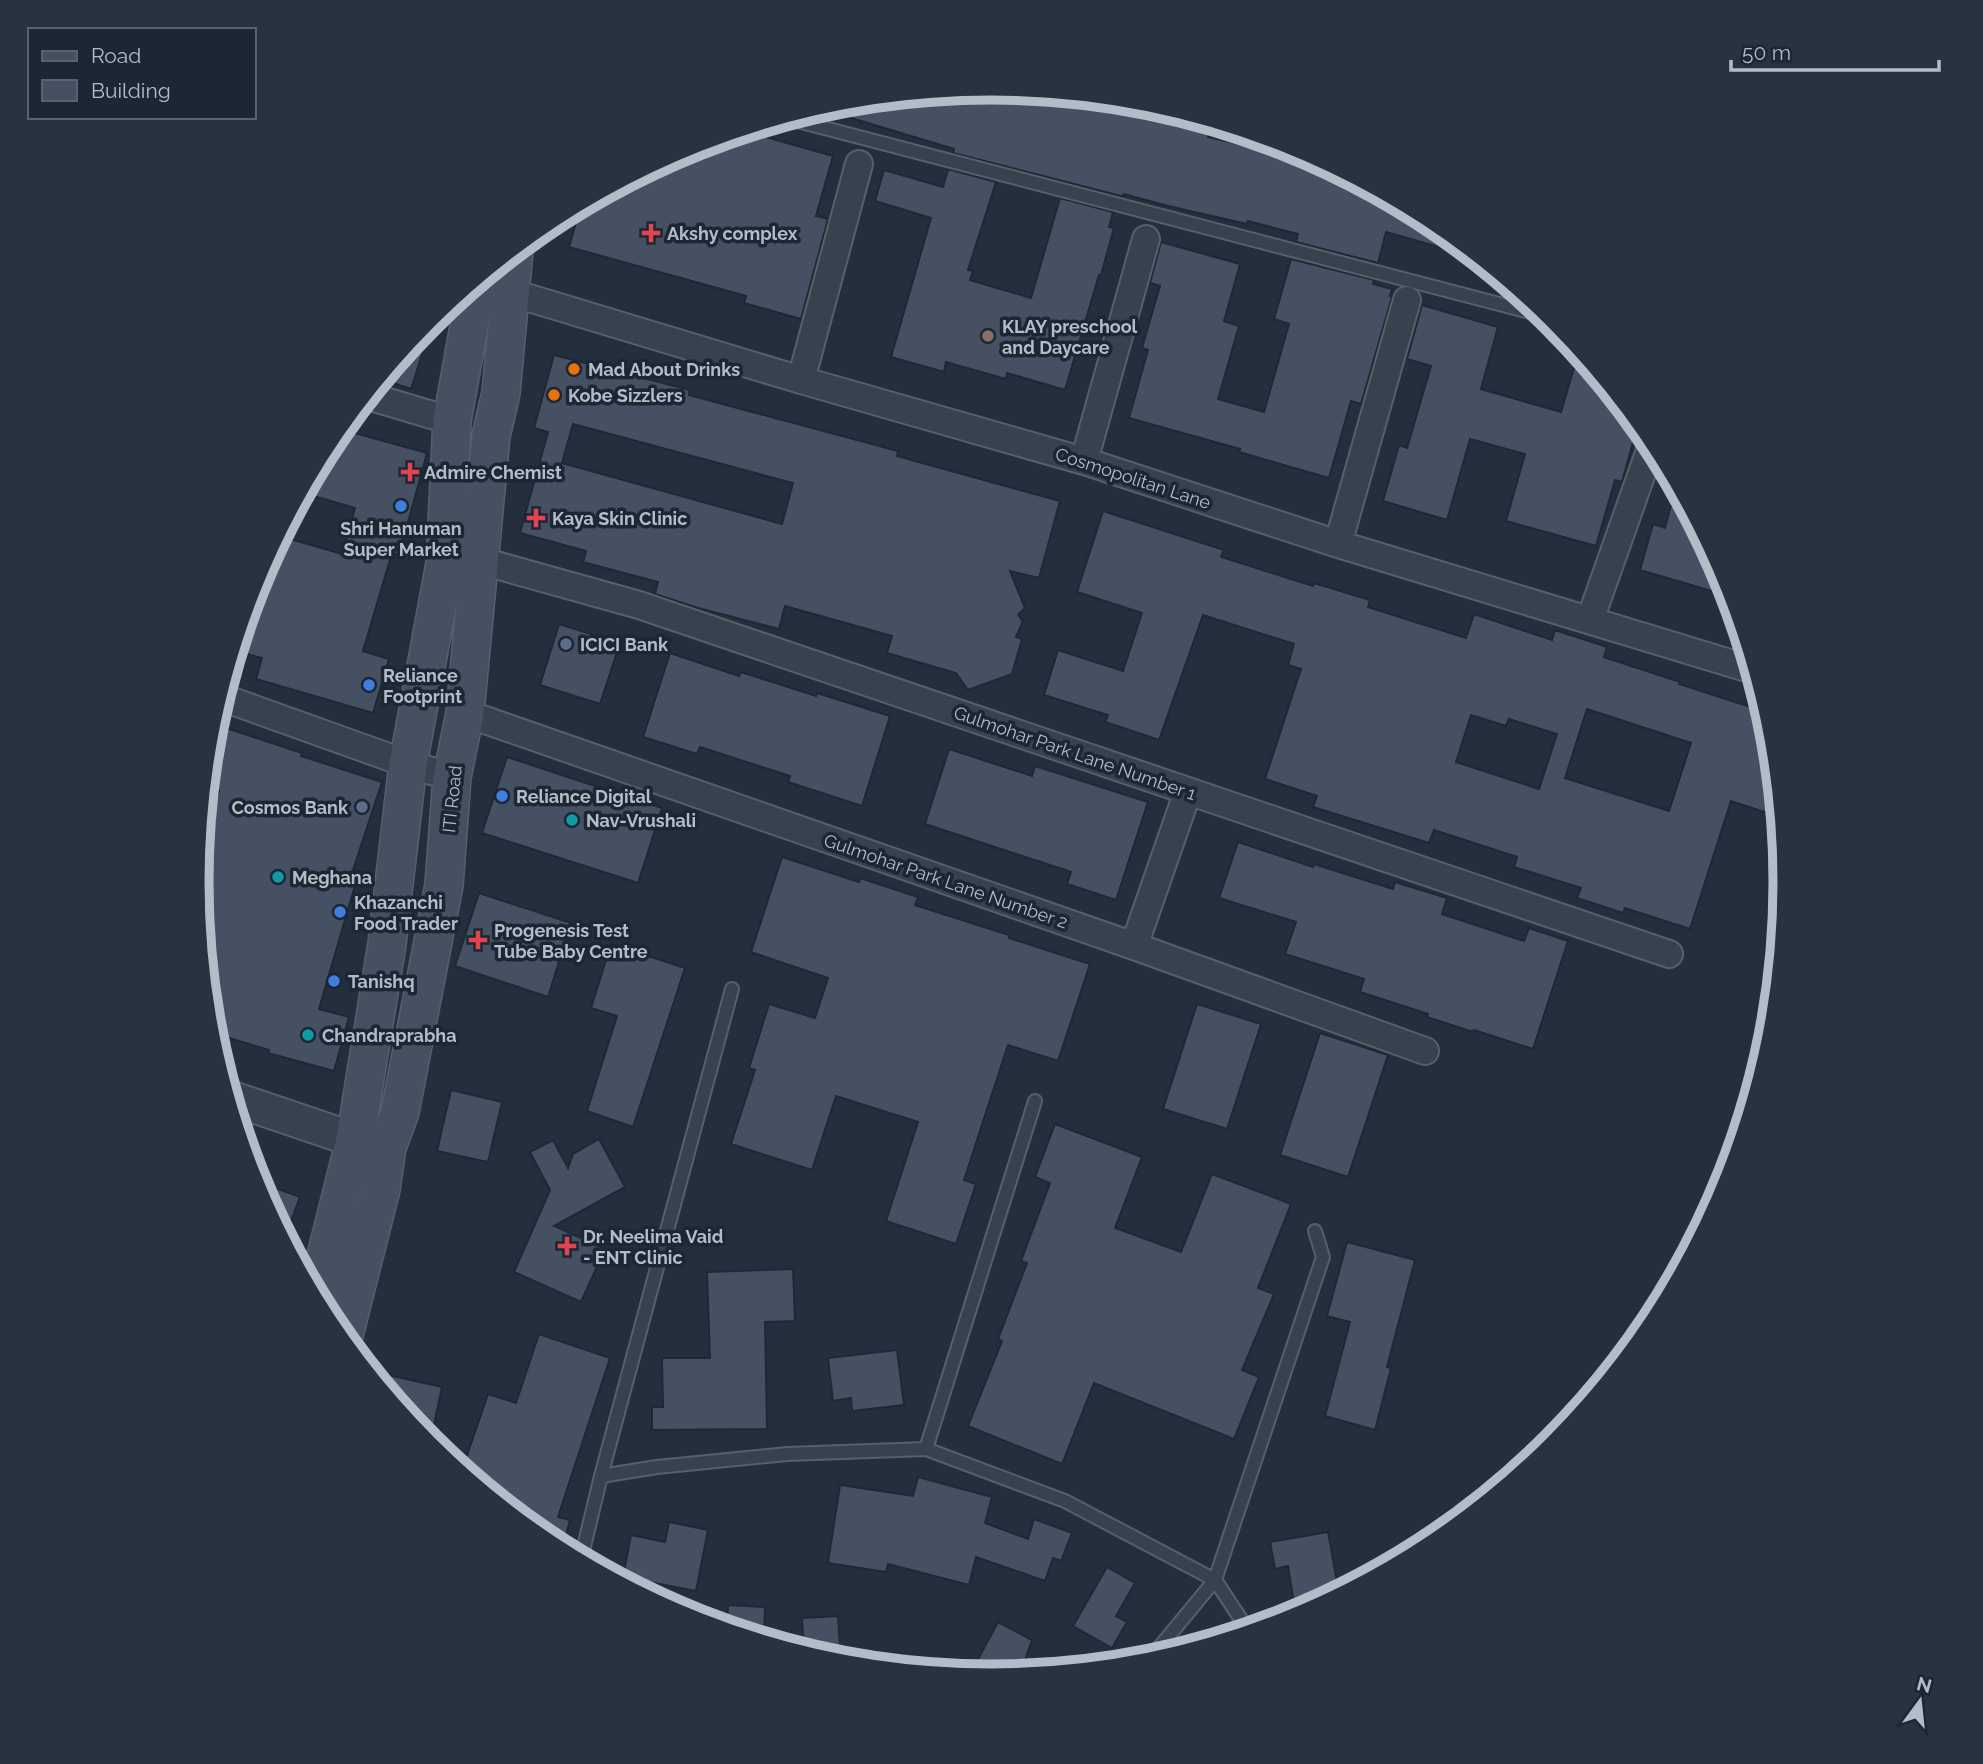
<svg xmlns="http://www.w3.org/2000/svg" width="1983" height="1764" font-family="Raleway,sans-serif">
<style>
.building{fill:#455162;stroke:#1f2835;stroke-width:2;fill-rule:evenodd}
.lines{fill:none;stroke-linecap:round;stroke-linejoin:round}
.service-casing{stroke:#565f6c;stroke-width:16}
.minor-casing{stroke:#565f6c;stroke-width:30}
.tertiary-casing{stroke:#565f6c;stroke-width:37}
.secondary-casing{stroke:#565f6c;stroke-width:40}
.service{stroke:#38414e;stroke-width:12}
.minor{stroke:#38414e;stroke-width:26}
.tertiary{stroke:#38414e;stroke-width:33}
.secondary{stroke:#465061;stroke-width:37}
.health-dot{fill:#e0444e;stroke:#1d2633;stroke-width:2.5}
.education-dot{fill:#8d6e63;stroke:#1d2633;stroke-width:2.5}
.food-dot{fill:#e8710a;stroke:#1d2633;stroke-width:2.5}
.shop-dot{fill:#3f7fe0;stroke:#1d2633;stroke-width:2.5}
.service-dot{fill:#5c6f8a;stroke:#1d2633;stroke-width:2.5}
.culture-dot{fill:#0f9aa8;stroke:#1d2633;stroke-width:2.5}
.labels{text-anchor:middle;dominant-baseline:central;stroke-width:7;stroke-linejoin:round;paint-order:stroke}
.poi-label{font-size:18px;font-weight:bold;fill:#b4bcc9;stroke:#1d2633;text-anchor:start}
.street-label{font-size:18px;fill:#b4bcc9;stroke:#1d2633}
.rim{fill:none;stroke:#b4bcc9;stroke-width:9}
</style>
<rect width="100%" height="100%" fill="#242f3e"/>
<path class="building" d="M 992,88 L 1110,99 L 1211,125 L 1208,137 L 1277,153 L 1279,143 L 1296,148 L 1433,222 L 1478,258 L 1386,232 L 1378,263 L 1296,242 L 1298,234 L 1248,221 L 1247,224 L 1168,206 L 1124,194 L 1124,196 L 1117,195 L 953,153 L 954,149 L 818,108 L 837,103 Z
M 744,131 L 833,156 L 816,216 L 828,219 L 801,319 L 744,303 L 746,296 L 569,247 L 581,205 L 688,148 Z
M 948,169 L 996,182 L 968,270 L 973,271 L 970,280 L 1031,298 L 1060,198 L 1113,212 L 1109,227 L 1114,228 L 1101,275 L 1099,275 L 1065,390 L 1007,373 L 1006,379 L 946,362 L 944,372 L 891,357 L 931,218 L 875,201 L 884,170 L 943,187 Z
M 1161,242 L 1240,264 L 1224,321 L 1239,326 L 1218,399 L 1264,412 L 1289,324 L 1274,319 L 1291,259 L 1374,280 L 1373,284 L 1392,289 L 1390,296 L 1392,297 L 1361,404 L 1351,401 L 1329,478 L 1239,452 L 1240,449 L 1129,418 L 1148,350 L 1142,348 L 1160,286 L 1150,283 Z
M 1422,305 L 1498,327 L 1481,389 L 1561,412 L 1579,351 L 1638,424 L 1622,482 L 1615,480 L 1596,546 L 1506,521 L 1525,454 L 1470,439 L 1447,520 L 1383,501 L 1399,445 L 1407,448 L 1431,366 L 1407,359 Z
M 434,317 L 411,389 L 381,379 L 430,320 Z
M 554,355 L 690,390 L 689,395 L 898,451 L 897,456 L 1060,501 L 1039,578 L 1010,571 L 1025,608 L 1018,615 L 1023,621 L 1016,637 L 1022,639 L 1012,674 L 968,690 L 956,673 L 887,653 L 892,636 L 785,606 L 779,629 L 698,608 L 655,594 L 658,582 L 583,562 L 586,551 L 520,533 L 548,432 L 534,428 ZM 573,424 L 793,483 L 782,524 L 562,463 Z
M 340,429 L 427,453 L 399,555 L 392,553 L 363,651 L 389,659 L 373,713 L 256,679 L 262,658 L 235,651 L 246,617 L 253,619 L 275,545 L 280,536 L 342,554 L 355,508 L 303,493 L 331,440 Z
M 1676,486 L 1726,578 L 1722,594 L 1640,570 L 1653,524 L 1665,528 Z
M 1103,511 L 1224,550 L 1221,557 L 1313,586 L 1314,583 L 1370,600 L 1368,607 L 1466,638 L 1474,614 L 1552,640 L 1555,630 L 1607,647 L 1604,657 L 1680,682 L 1679,684 L 1766,712 L 1771,727 L 1780,817 L 1731,801 L 1690,929 L 1625,908 L 1623,913 L 1577,898 L 1581,888 L 1514,867 L 1517,857 L 1434,830 L 1429,843 L 1313,807 L 1317,796 L 1265,779 L 1301,669 L 1288,665 L 1294,644 L 1203,615 L 1159,740 L 1105,722 L 1108,715 L 1044,695 L 1058,650 L 1123,671 L 1142,613 L 1077,592 ZM 1587,709 L 1691,743 L 1669,811 L 1565,778 ZM 1471,715 L 1506,726 L 1509,719 L 1557,734 L 1539,789 L 1456,762 Z
M 559,624 L 620,643 L 600,704 L 540,685 Z
M 670,653 L 739,676 L 741,672 L 816,696 L 817,693 L 890,716 L 862,806 L 788,782 L 790,776 L 700,747 L 697,754 L 643,737 Z
M 226,728 L 302,753 L 301,756 L 382,782 L 353,870 L 359,872 L 319,1009 L 349,1017 L 334,1071 L 268,1053 L 269,1050 L 216,1034 L 221,1019 L 210,1017 L 197,882 L 200,856 L 219,791 L 207,787 Z
M 949,749 L 1032,776 L 1035,766 L 1148,802 L 1116,900 L 1067,884 L 1071,872 L 925,824 Z
M 507,757 L 662,808 L 638,883 L 482,833 Z
M 1238,842 L 1313,867 L 1314,864 L 1393,889 L 1395,882 L 1447,898 L 1442,914 L 1524,941 L 1529,928 L 1568,941 L 1533,1049 L 1474,1030 L 1473,1032 L 1427,1017 L 1428,1014 L 1360,992 L 1364,979 L 1285,954 L 1296,922 L 1219,898 Z
M 782,857 L 859,882 L 860,878 L 918,897 L 915,905 L 1009,935 L 1009,938 L 1090,964 L 1058,1061 L 1008,1045 L 964,1180 L 976,1184 L 956,1244 L 886,1221 L 918,1122 L 836,1096 L 812,1170 L 731,1144 L 755,1070 L 749,1068 L 769,1004 L 815,1018 L 828,978 L 751,952 Z
M 479,893 L 571,923 L 548,997 L 455,966 Z
M 611,944 L 685,968 L 633,1127 L 587,1111 L 617,1016 L 591,1008 Z
M 1197,1004 L 1261,1024 L 1227,1129 L 1163,1109 Z
M 1320,1033 L 1388,1055 L 1348,1177 L 1280,1155 Z
M 451,1090 L 502,1102 L 488,1162 L 437,1151 Z
M 1055,1124 L 1142,1157 L 1115,1228 L 1181,1252 L 1212,1174 L 1291,1204 L 1258,1288 L 1274,1294 L 1242,1370 L 1259,1377 L 1234,1439 L 1094,1383 L 1062,1464 L 968,1426 L 1002,1341 L 998,1339 L 1027,1263 L 1021,1261 L 1050,1183 L 1035,1177 Z
M 599,1139 L 625,1187 L 554,1226 L 605,1249 L 581,1302 L 514,1272 L 550,1190 L 530,1152 L 553,1140 L 568,1168 L 573,1154 Z
M 256,1181 L 300,1197 L 285,1237 L 257,1186 Z
M 1347,1242 L 1415,1260 L 1387,1367 L 1391,1368 L 1375,1430 L 1325,1416 L 1350,1322 L 1327,1316 Z
M 793,1269 L 795,1321 L 765,1322 L 767,1429 L 652,1430 L 652,1407 L 663,1407 L 662,1358 L 710,1358 L 707,1272 Z
M 539,1334 L 610,1358 L 558,1517 L 570,1520 L 562,1549 L 550,1542 L 462,1470 L 488,1394 L 516,1403 Z
M 897,1350 L 904,1405 L 852,1411 L 851,1398 L 833,1401 L 828,1358 Z
M 370,1371 L 442,1387 L 430,1444 L 429,1444 Z
M 918,1477 L 992,1497 L 985,1523 L 1028,1539 L 1034,1519 L 1072,1533 L 1061,1561 L 1053,1558 L 1045,1581 L 976,1557 L 969,1585 L 888,1564 L 886,1572 L 828,1563 L 840,1485 L 913,1496 Z
M 669,1522 L 708,1530 L 696,1591 L 623,1577 L 631,1535 L 665,1542 Z
M 1328,1532 L 1339,1593 L 1296,1616 L 1288,1566 L 1275,1569 L 1270,1542 Z
M 1107,1567 L 1135,1583 L 1116,1616 L 1127,1622 L 1112,1648 L 1073,1626 Z
M 728,1605 L 765,1607 L 764,1639 L 727,1628 Z
M 838,1616 L 841,1662 L 804,1651 L 802,1618 Z
M 998,1622 L 1032,1640 L 1020,1674 L 991,1676 L 970,1674 Z"/>
<g class="lines">
<defs>
<path id="service" d="M 786,118 L 1549,317
M 926,1449 L 1035,1101
M 601,1476 L 657,1467 L 787,1454 L 926,1449 L 1065,1501 L 1215,1580 L 1248,1630
M 581,1559 L 601,1476 L 732,989
M 1148,1661 L 1215,1580 L 1323,1257 L 1315,1231"/>
<path id="minor" d="M 496,288 L 801,380 L 1084,461 L 1338,544 L 1753,670
M 801,380 L 859,164
M 368,396 L 452,421
M 1084,461 L 1146,239
M 1338,544 L 1407,300
M 478,560 L 639,605 L 1669,954
M 1590,620 L 1653,442
M 221,697 L 408,764 L 452,777
M 465,713 L 1134,946 L 1425,1051
M 1134,946 L 1188,791"/>
<path id="tertiary" d="M 231,1098 L 355,1140 L 382,1146"/>
<path id="secondary" d="M 316,1296 L 355,1140 L 387,944 L 408,764 L 445,564 L 452,421 L 477,282
M 343,1339 L 381,1189 L 387,1147 L 400,1112 L 444,885 L 452,777 L 465,713 L 491,436 L 501,393 L 514,251"/>
</defs>
<use href="#service" class="service-casing"/>
<use href="#minor" class="minor-casing"/>
<use href="#tertiary" class="tertiary-casing"/>
<use href="#secondary" class="secondary-casing"/>
<use href="#service" class="service"/>
<use href="#minor" class="minor"/>
<use href="#tertiary" class="tertiary"/>
<use href="#secondary" class="secondary"/>
</g>
<g class="health-dot">
<path d="M647.5 222.5h7v7h7v7h-7v7h-7v-7h-7v-7h7z"/>
<path d="M406.5 461.5h7v7h7v7h-7v7h-7v-7h-7v-7h7z"/>
<path d="M532.5 507.5h7v7h7v7h-7v7h-7v-7h-7v-7h7z"/>
<path d="M474.5 929.5h7v7h7v7h-7v7h-7v-7h-7v-7h7z"/>
<path d="M563.5 1235.5h7v7h7v7h-7v7h-7v-7h-7v-7h7z"/>
</g>
<circle class="education-dot" cx="988" cy="336" r="7"/>
<g class="food-dot">
<circle cx="574" cy="369" r="7"/>
<circle cx="554" cy="395" r="7"/>
</g>
<g class="shop-dot">
<circle cx="401" cy="506" r="7"/>
<circle cx="369" cy="685" r="7"/>
<circle cx="502" cy="796" r="7"/>
<circle cx="340" cy="912" r="7"/>
<circle cx="334" cy="981" r="7"/>
</g>
<g class="service-dot">
<circle cx="566" cy="644" r="7"/>
<circle cx="362" cy="807" r="7"/>
</g>
<g class="culture-dot">
<circle cx="572" cy="820" r="7"/>
<circle cx="278" cy="877" r="7"/>
<circle cx="308" cy="1035" r="7"/>
</g>
<g class="labels">
<g class="poi-label">
<text x="667" y="233">Akshy complex</text>
<text x="1002" y="326">KLAY preschool<tspan x="1002" dy="21">and Daycare</tspan></text>
<text x="588" y="369">Mad About Drinks</text>
<text x="568" y="395">Kobe Sizzlers</text>
<text x="424" y="472">Admire Chemist</text>
<text x="552" y="518">Kaya Skin Clinic</text>
<text x="401" y="528" text-anchor="middle">Shri Hanuman<tspan x="401" dy="21">Super Market</tspan></text>
<text x="580" y="644">ICICI Bank</text>
<text x="383" y="675">Reliance<tspan x="383" dy="21">Footprint</tspan></text>
<text x="516" y="796">Reliance Digital</text>
<text x="348" y="807" text-anchor="end">Cosmos Bank</text>
<text x="586" y="820">Nav-Vrushali</text>
<text x="292" y="877">Meghana</text>
<text x="354" y="902">Khazanchi<tspan x="354" dy="21">Food Trader</tspan></text>
<text x="494" y="930">Progenesis Test<tspan x="494" dy="21">Tube Baby Centre</tspan></text>
<text x="348" y="981">Tanishq</text>
<text x="322" y="1035">Chandraprabha</text>
<text x="583" y="1236">Dr. Neelima Vaid<tspan x="583" dy="21">- ENT Clinic</tspan></text>
</g>
<g class="street-label">
<text transform="translate(1133 478) rotate(18)">Cosmopolitan Lane</text>
<text transform="translate(1075 753) rotate(19)">Gulmohar Park Lane Number 1</text>
<text transform="translate(452 799) rotate(-84)">ITI Road</text>
<text transform="translate(946 881) rotate(19)">Gulmohar Park Lane Number 2</text>
</g>
</g>
<path d="M0 0H1983V1764H0ZM209 882a782 782 0 1 1 1564 0a782 782 0 1 1-1564 0Z" fill="#29323f" fill-rule="evenodd"/>
<path class="rim" d="M209 882a782 782 0 1 1 1564 0a782 782 0 1 1-1564 0Z"/>
<rect x="28" y="28" width="228" height="91" fill="#1d2633" stroke="#59626f" stroke-width="2"/>
<rect x="42" y="51" width="35" height="10" fill="#465061" stroke="#59626f" stroke-width="2"/>
<text x="91" y="63" font-size="21" fill="#b4bcc9">Road</text>
<rect x="42" y="80" width="35" height="21" fill="#455162" stroke="#59626f" stroke-width="2"/>
<text x="91" y="98" font-size="21" fill="#b4bcc9">Building</text>
<g transform="translate(1920 1701) rotate(15)" stroke="#1d2633" stroke-width="5" paint-order="stroke">
<path d="M0-5L12 26L0 18L-12 26Z" fill="#b4bcc9"/>
<text y="-10" font-size="19" font-weight="bold" text-anchor="middle" fill="#b4bcc9">N</text>
</g>
<path d="M1731 60v10h208v-10" fill="none" stroke="#b4bcc9" stroke-width="3.5"/>
<text x="1742" y="60" font-size="21" fill="#b4bcc9" stroke="#1d2633" stroke-width="5" paint-order="stroke">50 m</text>
</svg>
